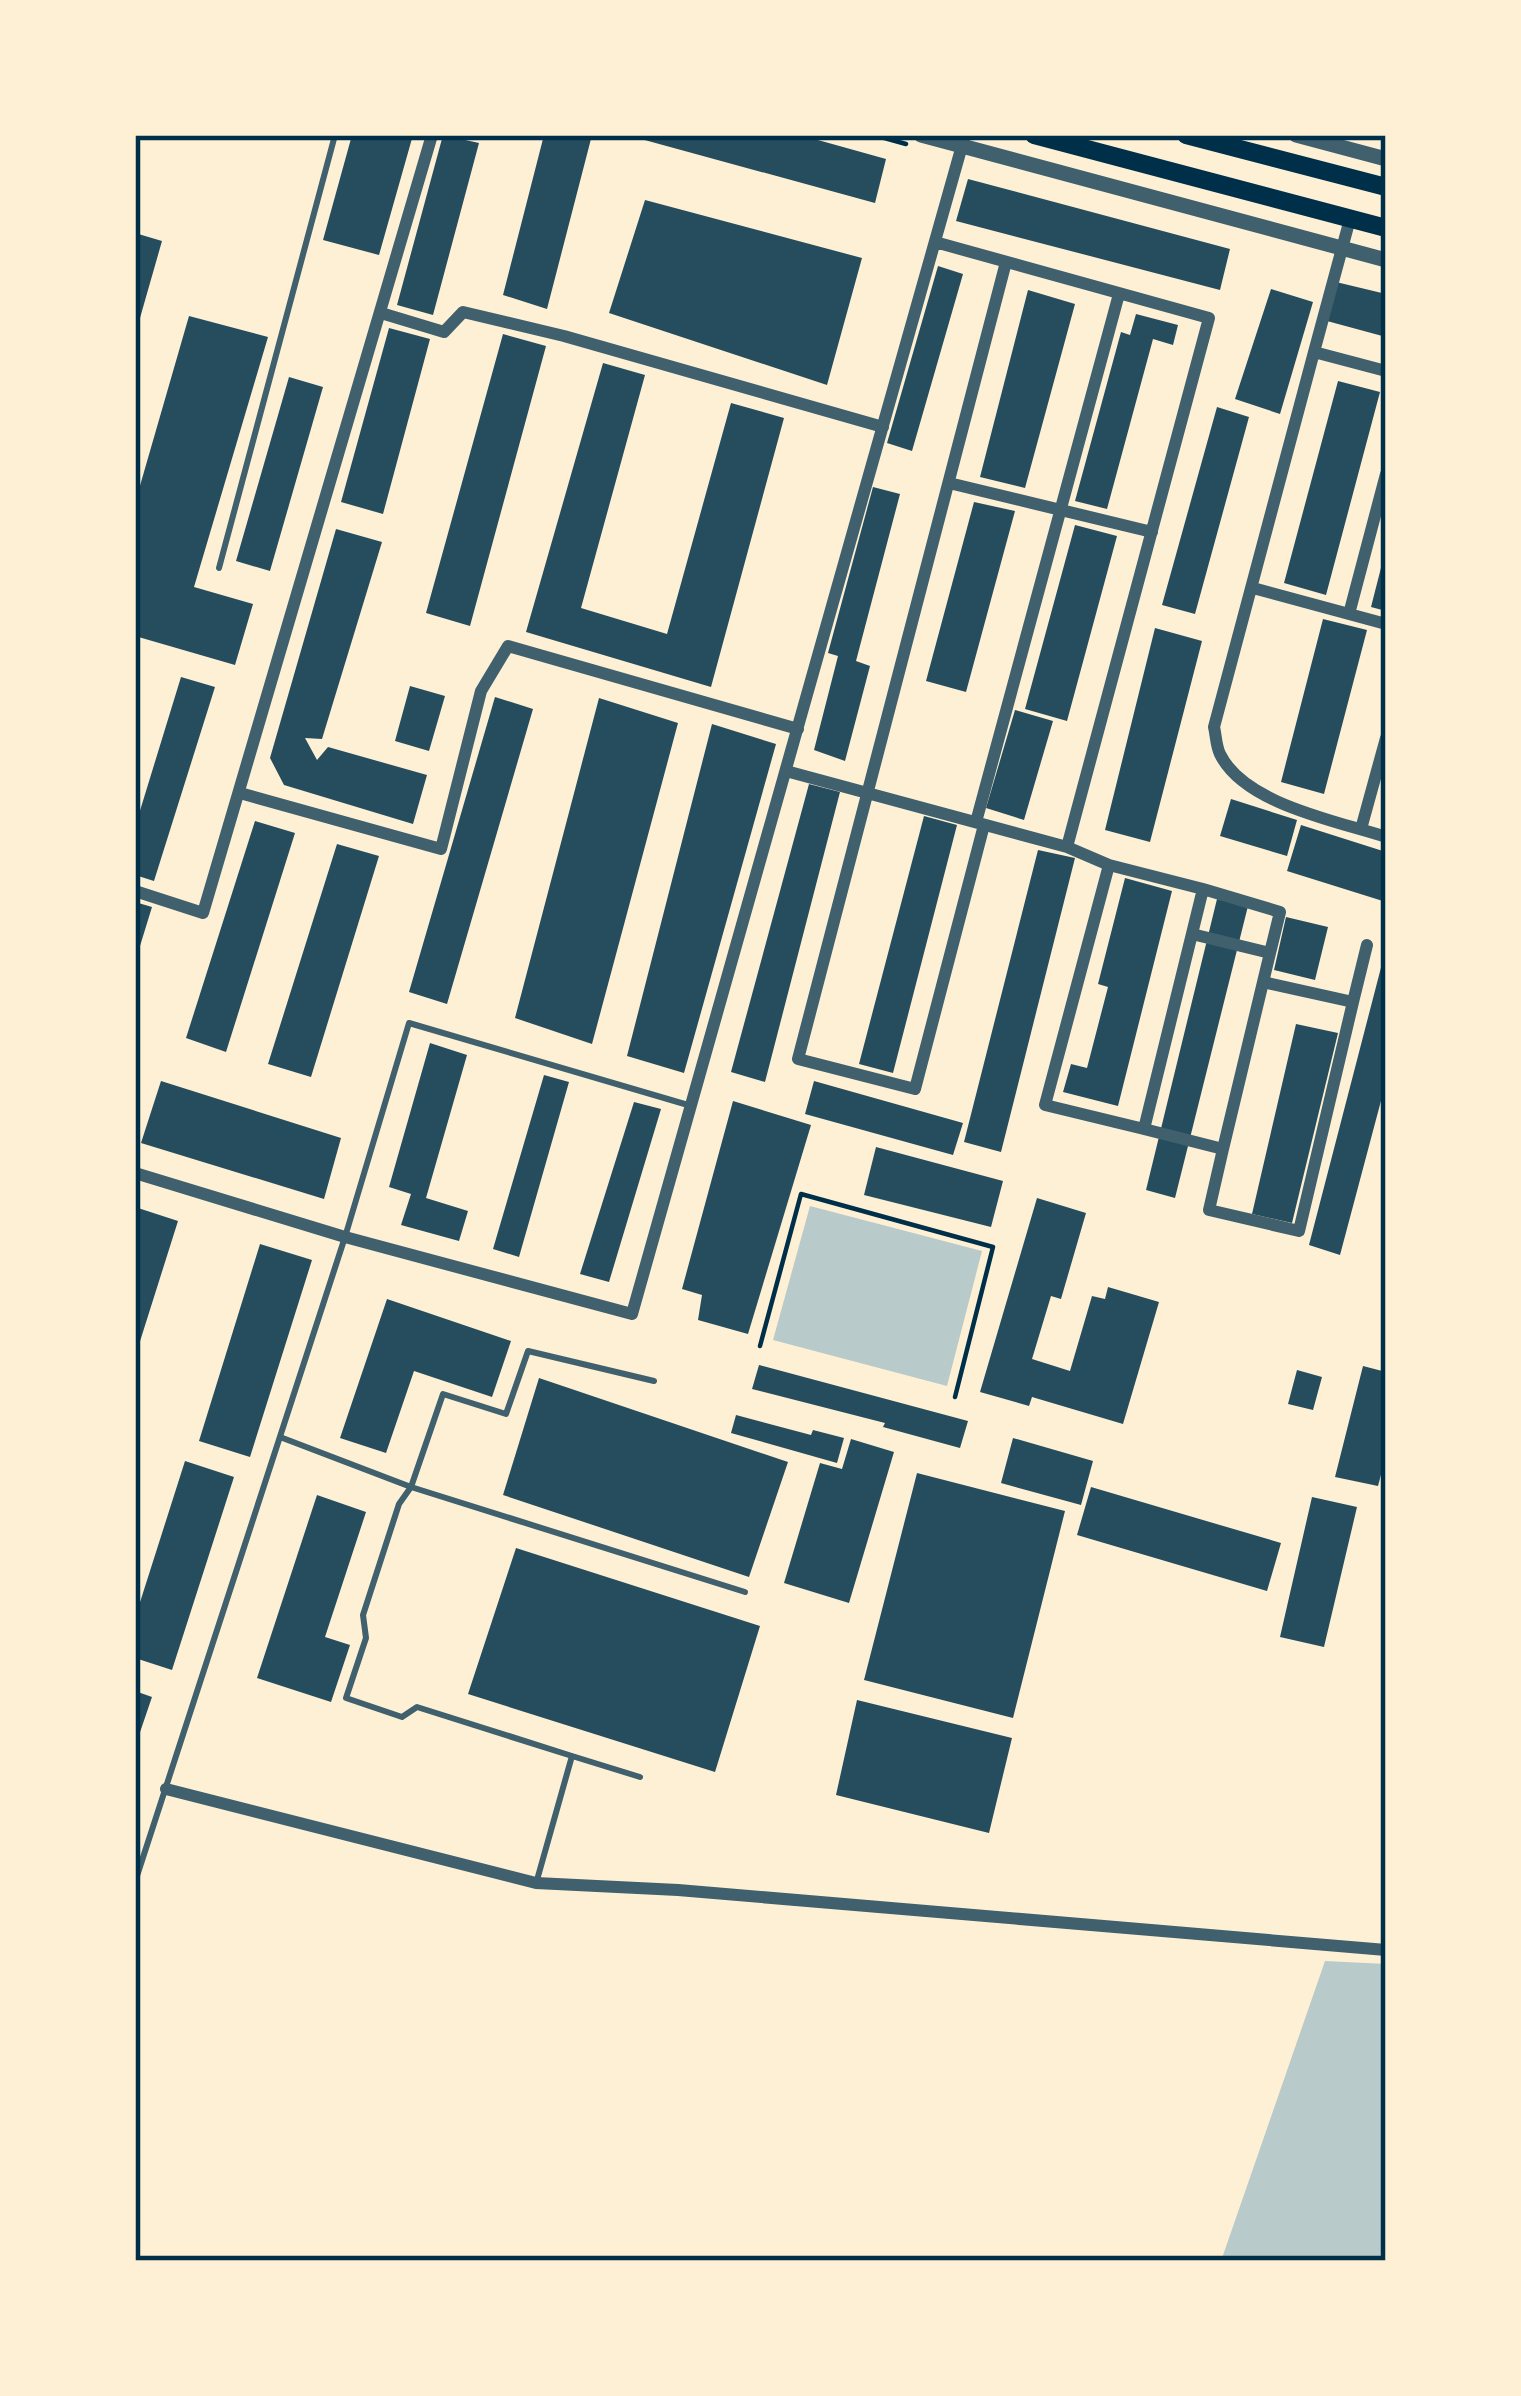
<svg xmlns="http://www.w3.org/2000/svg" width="1521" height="2396" font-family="'DM Sans',sans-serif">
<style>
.green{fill:#b9caca}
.building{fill:#264d5e}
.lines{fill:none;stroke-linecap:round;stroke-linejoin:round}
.path{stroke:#003049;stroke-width:4.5}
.service{stroke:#3f606c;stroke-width:6}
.minor{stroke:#3f606c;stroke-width:12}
.tertiary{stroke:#3f606c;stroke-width:15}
.primary{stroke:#003049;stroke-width:18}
.neatline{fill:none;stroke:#003049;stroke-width:4.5}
</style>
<rect width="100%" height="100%" fill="#fdf0d5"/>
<path class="green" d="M 810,1206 L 982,1251 L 947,1386 L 773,1340 Z
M 1325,1961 L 1386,1964 L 1386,2261 L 1221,2261 Z"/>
<path class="building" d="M 352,135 L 413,135 L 379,255 L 323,240 Z
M 443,135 L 479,143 L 433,315 L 397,305 Z
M 544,135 L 592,135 L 547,309 L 503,295 Z
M 800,135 L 886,159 L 875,203 L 630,136 Z
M 968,179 L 1230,249 L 1220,290 L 956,221 Z
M 645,200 L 862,258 L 827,385 L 609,313 Z
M 135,233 L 162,241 L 136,332 L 135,331 Z
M 938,266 L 963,274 L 912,451 L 887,443 Z
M 1336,282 L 1386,294 L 1386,337 L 1327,321 Z
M 1271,289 L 1313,302 L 1280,414 L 1235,399 Z
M 1028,290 L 1075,304 L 1025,488 L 980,477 Z
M 1136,314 L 1178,325 L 1173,345 L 1153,339 L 1107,509 L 1075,501 L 1121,332 L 1130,335 Z
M 189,316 L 268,337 L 194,587 L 253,604 L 235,665 L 135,636 L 135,503 Z
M 389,328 L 430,339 L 383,514 L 341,502 Z
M 503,334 L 546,346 L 470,626 L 426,613 Z
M 603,363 L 645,375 L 581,608 L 667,634 L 731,403 L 784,418 L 711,687 L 526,632 Z
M 289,377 L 323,387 L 270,571 L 236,561 Z
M 1338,381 L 1380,392 L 1326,595 L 1284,583 Z
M 1217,407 L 1249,417 L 1195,614 L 1162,605 Z
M 873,487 L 900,494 L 856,661 L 870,666 L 845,761 L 814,750 L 838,656 L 828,653 Z
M 974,502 L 1015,511 L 966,692 L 926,681 Z
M 1075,525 L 1117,536 L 1067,721 L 1025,709 Z
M 336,529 L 382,542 L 322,739 L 305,738 L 317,760 L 328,747 L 427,775 L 413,824 L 284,785 L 270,758 Z
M 1384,556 L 1386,556 L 1386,611 L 1371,607 Z
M 1323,619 L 1367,630 L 1324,794 L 1281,782 Z
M 1155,628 L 1202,641 L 1150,842 L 1105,830 Z
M 181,677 L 215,687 L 154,881 L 135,875 L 135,827 Z
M 410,686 L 445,696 L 429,751 L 395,741 Z
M 495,697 L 533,709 L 447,1004 L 409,992 Z
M 599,698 L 678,723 L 592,1044 L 515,1018 Z
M 1015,710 L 1053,721 L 1024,820 L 986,808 Z
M 712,724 L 776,744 L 684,1073 L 627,1056 Z
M 809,784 L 840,792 L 765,1082 L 731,1072 Z
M 1231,799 L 1297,820 L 1287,856 L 1220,836 Z
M 924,816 L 957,825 L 893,1073 L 859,1064 Z
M 255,821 L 295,833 L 226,1052 L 186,1038 Z
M 1301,825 L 1386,852 L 1386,902 L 1287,871 Z
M 337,844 L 379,856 L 311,1077 L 268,1064 Z
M 1038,850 L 1075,858 L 1001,1152 L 964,1142 Z
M 1125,878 L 1172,891 L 1118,1106 L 1063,1092 L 1071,1064 L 1087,1068 L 1108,987 L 1098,984 Z
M 1217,899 L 1248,906 L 1175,1198 L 1146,1190 Z
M 135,902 L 152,907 L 136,959 L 135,958 Z
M 1286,917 L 1328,927 L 1315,980 L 1274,970 Z
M 1384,956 L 1386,1082 L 1340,1255 L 1309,1245 Z
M 1296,1024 L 1338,1033 L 1292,1223 L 1252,1214 Z
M 430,1043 L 467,1055 L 426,1198 L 468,1211 L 459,1241 L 401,1225 L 411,1194 L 389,1187 Z
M 544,1075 L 569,1082 L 519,1257 L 493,1249 Z
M 161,1081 L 341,1138 L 324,1199 L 141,1143 Z
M 814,1081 L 963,1123 L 953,1155 L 805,1114 Z
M 733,1101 L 811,1125 L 748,1334 L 698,1320 L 702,1295 L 682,1289 Z
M 634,1102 L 661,1109 L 609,1282 L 580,1274 Z
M 876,1147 L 1003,1181 L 991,1227 L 864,1195 Z
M 1037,1198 L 1086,1213 L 1061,1299 L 1051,1296 L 1032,1359 L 1070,1371 L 1092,1296 L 1105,1299 L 1108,1287 L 1159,1302 L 1123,1424 L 1032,1397 L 1029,1406 L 980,1392 Z
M 135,1207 L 178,1221 L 136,1354 L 135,1354 Z
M 260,1244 L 312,1260 L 250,1457 L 199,1441 Z
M 387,1299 L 511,1341 L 492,1397 L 414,1371 L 386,1453 L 340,1438 Z
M 759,1365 L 968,1421 L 960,1448 L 883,1427 L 885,1423 L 752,1389 Z
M 1363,1366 L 1386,1372 L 1386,1456 L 1378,1486 L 1335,1477 Z
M 1297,1370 L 1322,1377 L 1313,1410 L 1288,1404 Z
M 539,1378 L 788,1462 L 749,1577 L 503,1495 Z
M 736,1415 L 811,1435 L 813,1430 L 844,1438 L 837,1463 L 731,1433 Z
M 1013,1438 L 1093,1461 L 1081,1505 L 1001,1483 Z
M 851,1439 L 894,1452 L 849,1603 L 784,1583 L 820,1463 L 842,1469 Z
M 185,1461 L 234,1477 L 172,1670 L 135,1658 L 135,1618 Z
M 917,1473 L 1065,1511 L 1013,1718 L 864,1680 Z
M 1091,1487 L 1281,1543 L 1267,1591 L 1077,1535 Z
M 317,1495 L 366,1512 L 325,1637 L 350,1645 L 331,1702 L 257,1678 Z
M 1312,1497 L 1357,1507 L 1324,1647 L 1280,1637 Z
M 516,1548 L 760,1626 L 715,1772 L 468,1694 Z
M 135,1691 L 152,1697 L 136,1744 L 135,1744 Z
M 857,1700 L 1012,1738 L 989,1833 L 836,1795 Z"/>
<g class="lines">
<path class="path" d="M 874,135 L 888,139 L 889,135
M 888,139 L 906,144
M 760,1346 L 801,1194 L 993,1247 L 955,1397"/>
<path class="service" d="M 219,568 L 335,135
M 280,1437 L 411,1487 L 745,1592
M 572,1756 L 417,1707 L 402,1717 L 346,1698 L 366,1638 L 363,1615 L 399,1504 L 411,1487 L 443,1394 L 506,1414 L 528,1351 L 654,1381
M 537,1880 L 572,1756 L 640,1777
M 135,1882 L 345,1237 L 409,1023 L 688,1105"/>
<path class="minor" d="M 381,313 L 444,332 L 463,312 L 564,336 L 883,427
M 1314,352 L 1350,219
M 1386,371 L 1314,352 L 1214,727 C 1216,735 1216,746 1220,754 C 1244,804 1337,821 1386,837
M 949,483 L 1152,532
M 1253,588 L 1386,624
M 1349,614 L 1386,474
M 786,771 L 1067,847 L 1209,318 L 935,242
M 240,793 L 441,849 L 481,691 L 508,646 L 798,729
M 976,822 L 1119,294
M 984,825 L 915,1089 L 798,1059 L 1006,262
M 1361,829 L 1386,738
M 1067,847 L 1109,865 L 1203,889 L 1144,1129 L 1045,1105 L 1109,865
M 1203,889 L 1280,912 L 1270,953
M 135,891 L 203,913 L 432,135
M 1353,1002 L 1367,945
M 1144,1129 L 1223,1149 L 1270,953 L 1192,934
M 1223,1149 L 1209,1210 L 1299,1231 L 1353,1002 L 1263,982
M 135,1173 L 345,1237 L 632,1314 L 965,135
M 166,1789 L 536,1883 L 678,1890 L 1386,1950"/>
<path class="tertiary" d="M 921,135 L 1386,260
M 1296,135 L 1386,159"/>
<path class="primary" d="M 1034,135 L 1386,228
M 1186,135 L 1386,187"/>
</g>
<rect width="1521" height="2396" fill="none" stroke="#fdf0d5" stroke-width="276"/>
<rect x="138" y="138" width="1245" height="2120" class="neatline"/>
</svg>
